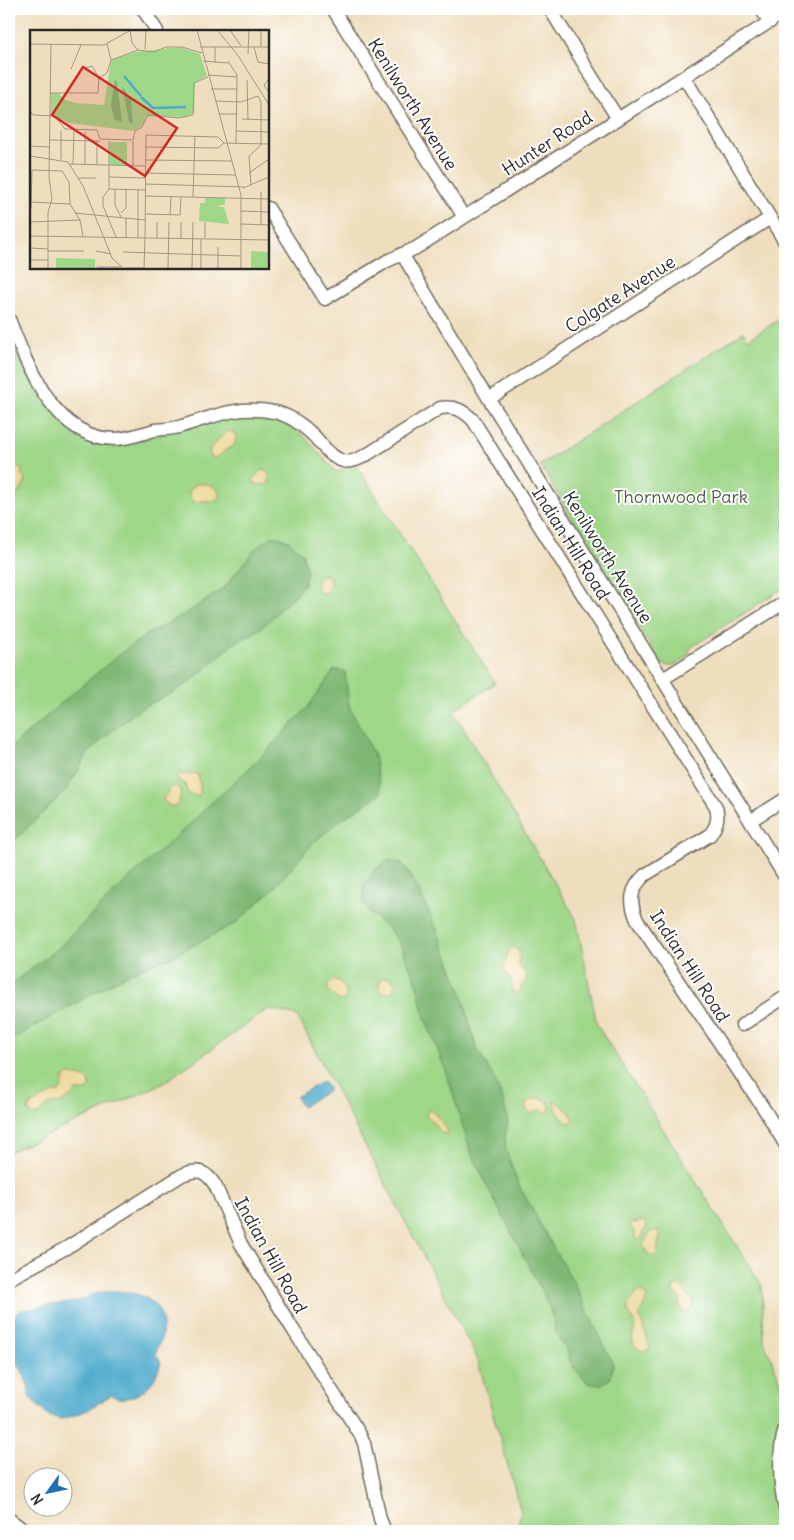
<svg xmlns="http://www.w3.org/2000/svg" width="794" height="1540" font-family="Delius,sans-serif">
<style>
.green{fill:#9fd789;stroke:#65815a}
.forest{fill:#7fb875;stroke:#557250}
.sand{fill:#eeda9e;stroke:#8c8264}
.water{fill:#4daacc;stroke:#3c6a7c}
.lines{fill:none;stroke-linecap:round;stroke-linejoin:round}
.minor-casing{stroke:#706a5e;stroke-width:15}
.minor{stroke:#fff;stroke-width:12}
.labels{text-anchor:middle;dominant-baseline:central;stroke-width:4;stroke-linejoin:round;paint-order:stroke}
.street-label{font-size:18px;fill:#2b2b2b;stroke:#fff}
.park-label{font-size:18px;fill:#4e5f47;stroke:#fff}
.inset-river{fill:none;stroke:#4daacc;stroke-width:2.5}
.inset-road{fill:none;stroke:#a19683;stroke-width:1}
.view{fill:#d62828;fill-opacity:0.15;stroke:#d62828;stroke-width:2.5}
.inset-edge{fill:none;stroke:#2b2b2b;stroke-width:2.5}
</style>
<rect width="100%" height="100%" fill="#fff"/>
<filter id="ink" filterUnits="userSpaceOnUse"><feTurbulence type="fractalNoise" baseFrequency=".02" numOctaves="2"/><feDisplacementMap in="SourceGraphic" scale="10" xChannelSelector="R" yChannelSelector="G"/><feConvolveMatrix kernelMatrix="1 2 1 2 8 2 1 2 1" color-interpolation-filters="sRGB"/></filter>
<filter id="wash" filterUnits="userSpaceOnUse"><feTurbulence type="fractalNoise" baseFrequency=".0096" numOctaves="4" result="noise"/><feDisplacementMap in="SourceGraphic" scale="20" xChannelSelector="R" yChannelSelector="G"/><feGaussianBlur stdDeviation="1.12" result="paint"/><feColorMatrix in="noise" values="0 0 0 0 0 0 0 0 0 0 0 0 0 0 0 0 0 1.4 0 .05"/><feComposite in="paint" operator="in"/></filter>
<g filter="url(#wash)">
<rect width="100%" height="100%" fill="#efdebd"/>
<path class="green" d="M 785,316 L 785,587 L 690,648 L 687,658 C 678,663 670,670 661,663 L 540,465 L 743,332 L 748,339 Z
M 9,330 L 24,368 L 93,441 L 111,445 L 127,444 L 224,416 L 269,416 L 285,421 L 299,431 L 336,472 L 356,465 L 495,683 L 453,711 L 576,919 L 597,1025 L 762,1286 L 764,1341 L 785,1393 L 785,1412 L 776,1442 L 776,1481 L 785,1523 L 785,1531 L 516,1531 L 521,1512 L 477,1358 L 297,1016 L 268,1009 L 162,1084 L 9,1152 Z"/>
<path class="forest" d="M 273,536 L 288,540 L 302,553 L 307,570 L 304,584 L 291,600 L 281,608 L 269,621 L 254,633 L 233,644 L 191,681 L 170,694 L 141,708 L 102,739 L 87,755 L 67,789 L 9,846 L 9,753 L 15,744 L 74,692 L 120,654 L 143,637 L 195,608 L 224,588 L 255,549 Z
M 334,670 L 345,671 L 349,706 L 374,756 L 381,793 L 338,822 L 313,843 L 272,890 L 236,923 L 171,957 L 129,973 L 9,1041 L 9,986 L 57,949 L 123,884 L 189,825 L 207,807 L 260,758 L 308,707 Z
M 389,860 L 402,863 L 416,884 L 437,930 L 460,988 L 477,1049 L 494,1078 L 503,1100 L 508,1122 L 505,1137 L 506,1150 L 518,1184 L 558,1256 L 574,1283 L 613,1364 L 611,1378 L 600,1385 L 588,1383 L 572,1366 L 567,1351 L 555,1332 L 555,1324 L 550,1309 L 544,1295 L 488,1188 L 470,1150 L 446,1071 L 425,1018 L 416,981 L 401,946 L 387,927 L 371,914 L 363,902 L 364,885 L 374,871 Z"/>
<path class="sand" d="M 230,431 L 234,433 L 236,436 L 235,445 L 224,451 L 218,457 L 214,458 L 210,456 C 209,447 212,447 217,441 C 222,437 222,433 230,431 Z
M 16,465 L 21,468 L 22,476 L 26,481 L 20,492 L 16,494 L 13,492 L 12,489 L 15,480 L 9,476 C 9,471 11,466 16,465 Z
M 262,470 L 266,471 L 269,474 L 269,483 L 267,485 L 255,484 L 253,479 Z
M 196,484 C 206,483 220,485 219,498 L 213,501 C 203,498 189,509 189,491 Z
M 325,574 L 329,577 C 330,584 332,590 324,594 L 318,591 L 316,585 L 319,577 Z
M 193,773 L 198,775 C 199,780 201,791 200,794 L 197,796 L 188,794 L 185,784 L 176,779 L 178,774 L 188,775 Z
M 175,786 L 180,788 L 181,790 L 179,804 L 174,807 L 170,806 L 163,801 L 163,799 L 172,787 Z
M 512,947 C 522,950 520,958 518,965 C 521,969 529,975 526,980 C 526,982 524,982 523,983 C 520,989 523,991 517,994 L 512,991 L 511,979 L 503,969 L 509,950 Z
M379 985a8 8 0 1 1 16 0a8 8 0 1 1-16 0Z
M 333,980 L 339,981 L 346,991 L 346,998 L 342,1001 L 338,1000 L 328,990 L 328,985 Z
M 69,1075 C 78,1077 90,1075 90,1087 L 87,1091 L 76,1091 L 70,1097 L 61,1104 C 43,1102 48,1109 35,1116 L 30,1114 L 28,1110 L 31,1104 C 41,1100 49,1094 59,1092 L 62,1087 L 64,1078 Z
M 542,1098 L 549,1103 L 550,1107 L 549,1111 L 545,1113 L 539,1109 L 532,1114 L 527,1111 L 525,1106 C 529,1099 535,1098 542,1098 Z
M 554,1101 C 560,1102 572,1114 574,1120 L 573,1122 L 569,1123 C 562,1120 554,1108 554,1101 Z
M 429,1110 L 434,1112 C 438,1118 446,1126 448,1131 L 446,1134 L 442,1133 L 427,1116 L 426,1113 Z
M 642,1221 L 646,1223 L 647,1227 L 643,1232 L 641,1239 L 638,1240 L 635,1238 L 634,1230 L 629,1225 L 632,1222 L 636,1223 Z
M 655,1230 L 658,1231 L 660,1237 L 658,1243 L 658,1252 L 653,1257 L 647,1253 L 643,1245 L 650,1232 Z
M 679,1285 C 682,1287 693,1300 694,1302 L 692,1308 L 687,1312 L 683,1312 C 677,1307 680,1304 680,1297 L 672,1292 L 675,1286 Z
M 640,1291 L 644,1293 L 647,1298 L 639,1317 L 645,1330 L 647,1341 L 650,1347 L 648,1350 C 644,1352 641,1351 637,1348 C 628,1341 636,1331 634,1322 C 632,1316 627,1313 628,1307 C 628,1302 634,1300 635,1293 Z"/>
<path class="water" d="M 323,1081 L 329,1090 L 302,1107 L 296,1097 Z
M 110,1291 C 138,1291 168,1299 162,1335 C 161,1341 157,1347 156,1354 L 161,1363 C 159,1368 157,1374 155,1378 C 146,1392 126,1405 111,1395 L 88,1410 L 69,1417 L 62,1419 L 48,1416 L 29,1397 L 29,1388 L 22,1370 L 18,1365 L 9,1363 L 9,1322 L 18,1311 L 50,1305 L 68,1303 L 81,1300 L 97,1293 Z"/>
</g>
<g filter="url(#ink)">
<g class="lines">
<defs>
<path id="minor" d="M 143,9 L 157,31
M 333,9 L 464,217
M 550,9 L 618,119
M 761,9 L 770,22
M 684,77 L 785,242
M 268,208 L 325,299 L 387,261 L 416,248 L 785,12
M 402,254 L 489,399 L 785,877
M 9,319 C 27,365 54,439 115,439 C 129,439 142,433 155,430 C 164,429 173,429 182,426 C 216,416 236,405 274,412 C 290,415 303,425 315,437 C 322,445 331,458 343,461 C 353,463 360,458 368,454 L 440,408 C 455,406 463,410 473,420 L 716,807 C 719,818 717,825 710,835 L 645,875 C 630,889 629,901 637,920 L 766,1112 L 785,1144
M 489,399 L 770,218
M 663,679 L 785,602
M 750,821 L 785,799
M 742,1025 L 785,997
M 9,1279 L 66,1248 L 182,1175 C 198,1168 206,1171 215,1185 L 241,1244 L 292,1328 L 361,1436 L 364,1443 L 380,1519 L 385,1531
M 785,1428 C 778,1451 779,1484 785,1508
M 9,1519 L 25,1531"/>
</defs>
<use href="#minor" class="minor-casing"/>
<use href="#minor" class="minor"/>
</g>
</g>
<g class="labels">
<g class="street-label">
<text transform="translate(413 104) rotate(58)">Kenilworth Avenue</text>
<text transform="translate(547 143) rotate(-33)">Hunter Road</text>
<text transform="translate(620 294) rotate(-33)">Colgate Avenue</text>
<text transform="translate(571 543) rotate(58)">Indian Hill Road</text>
<text transform="translate(608 557) rotate(58)">Kenilworth Avenue</text>
<text transform="translate(690 966) rotate(57)">Indian Hill Road</text>
<text transform="translate(271 1255) rotate(61)">Indian Hill Road</text>
</g>
<g class="park-label">
<text x="681" y="496">Thornwood Park</text>
</g>
</g>
<g transform="translate(30 30)">
<rect width="239" height="239" fill="#efdebd"/>
<path d="M 149,17 L 170,24 L 177,46 L 165,52 L 164,83 L 156,87 L 116,86 L 113,95 L 104,101 L 39,93 L 21,85 L 21,63 L 28,63 L 35,70 L 46,73 L 74,75 L 81,30 L 106,22 ZM 80,112 L 97,112 L 97,135 L 80,135 ZM 175,167 L 195,168 L 195,174 L 187,177 L 194,177 L 199,194 L 169,191 L 170,173 L 175,173 ZM 221,221 L 239,222 L 239,238 L 221,238 ZM 26,228 L 65,229 L 65,238 L 19,238 L 26,238 Z" fill="#9fd789"/>
<path d="M 85,49 L 87,52 L 92,92 L 84,89 L 81,75 ZM 92,56 L 101,69 L 103,94 L 99,92 Z" fill="#7fb875"/>
<path class="inset-river" d="M 94,46 L 111,66M 111,67 L 123,78 L 156,77"/>
<path class="inset-road" d="M 100,0 L 102,13 L 108,20M 167,0 L 211,165 L 211,210M 187,0 L 207,24 L 239,75M 200,0 L 211,16M 0,14 L 74,15 L 101,0M 170,17 L 239,17M 224,17 L 228,32 L 239,34M 231,17 L 231,0M 115,19 L 116,0M 218,24 L 219,0M 81,30 L 108,20 L 124,22 L 136,17 L 152,17 L 172,23M 173,31 L 198,33M 198,31 L 207,45 L 206,114M 185,33 L 185,17M 41,39 L 51,15M 52,39 L 62,36 L 69,48M 178,45 L 207,47M 239,49 L 234,55 L 239,63M 217,50 L 218,89M 181,59 L 207,59M 20,63 L 68,63 L 69,48 L 77,43 L 81,30 L 77,14M 185,71 L 211,72 L 228,66M 0,80 L 3,85 L 25,86 L 35,99 L 67,100 L 70,109 L 103,110 L 105,101 L 112,97 L 118,85 L 149,88 L 163,85 L 164,53 L 178,47M 189,84 L 206,84M 212,89 L 239,90M 206,101 L 239,102M 19,110 L 70,111M 0,116 L 19,117M 115,117 L 188,118 L 194,113 L 239,114M 0,126 L 38,132 L 53,156 L 82,228 L 93,238M 31,130 L 31,101M 115,130 L 202,131M 40,134 L 115,136M 43,134 L 44,101M 55,135 L 55,102M 67,135 L 67,111M 103,136 L 103,111M 115,143 L 205,145M 219,143 L 239,129M 79,147 L 115,148M 48,148 L 66,148M 115,154 L 214,157M 221,155 L 219,126 L 231,115 L 231,72 L 228,66M 213,158 L 239,147M 79,159 L 73,167 L 73,176 L 86,207M 79,159 L 79,111M 79,159 L 115,160M 85,159 L 85,175 L 91,187M 115,166 L 239,169M 163,167 L 165,106M 1,172 L 40,174M 1,178 L 2,140 L 32,141 L 39,152 L 40,174 L 50,190 L 53,206M 211,181 L 239,182M 45,183 L 115,190M 91,183 L 96,178 L 96,160M 115,184 L 150,185 L 151,167M 140,185 L 141,166M 0,192 L 50,190M 211,194 L 239,195M 231,195 L 231,162M 0,206 L 239,210M 96,207 L 96,188M 108,207 L 108,160M 115,208 L 116,105 L 188,107 L 194,113M 127,208 L 127,192M 151,208 L 151,192M 175,208 L 175,192M 0,218 L 18,219M 18,221 L 54,221M 66,221 L 81,224M 93,222 L 211,226M 0,230 L 18,230M 67,237 L 91,237M 18,238 L 18,182 L 22,169 L 19,147 L 21,14M 95,238 L 114,238M 114,238 L 115,208M 138,238 L 139,192M 162,238 L 163,192M 171,238 L 171,209M 188,238 L 188,217M 211,238 L 211,210"/>
<path class="view" d="M 53,37 L 147,98 L 115,146 L 22,85 Z"/>
<rect width="239" height="239" class="inset-edge"/>
</g>
<rect width="794" height="1540" fill="none" stroke="#fff" stroke-width="30"/>
<g transform="translate(48 1492) rotate(237)"><circle r="24" fill="#ffffff" stroke="#aaaaaa"/>
<path d="M0-4L9 19L0 12L-9 19Z" fill="#1f6fb2"/>
<text y="-8" font-size="14" font-weight="bold" text-anchor="middle" fill="#2b2b2b">N</text>
</g>
</svg>
